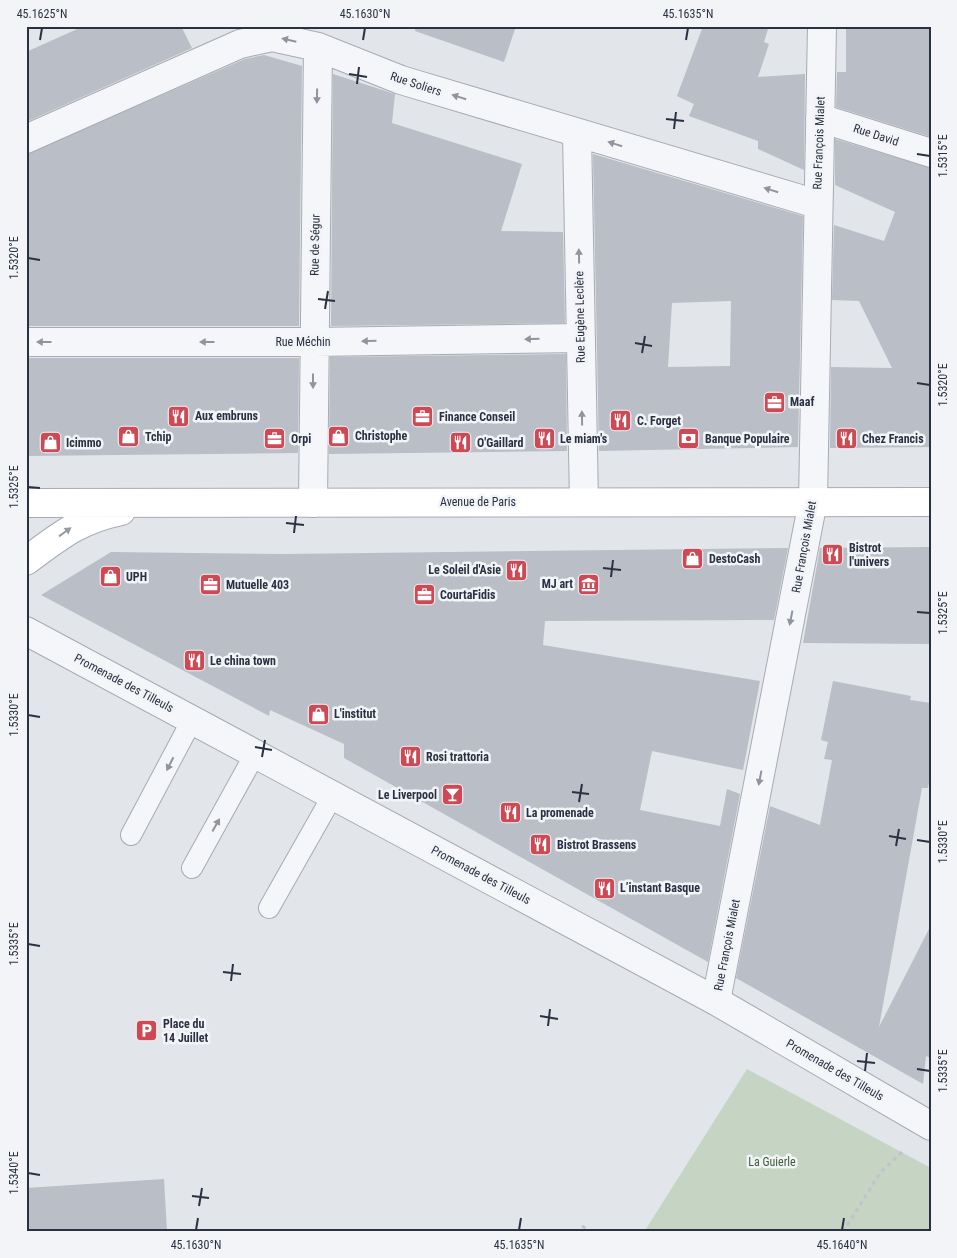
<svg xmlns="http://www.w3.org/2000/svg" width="957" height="1258" font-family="'Roboto Condensed',sans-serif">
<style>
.green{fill:#c6d4c3}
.building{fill:#b9bec7;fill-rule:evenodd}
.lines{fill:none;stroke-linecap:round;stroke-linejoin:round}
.service-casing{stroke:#a7abb4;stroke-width:22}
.minor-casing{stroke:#a7abb4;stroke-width:30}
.secondary-casing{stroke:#a7abb4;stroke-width:30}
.path{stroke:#c0c3c9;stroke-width:3;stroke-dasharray:4 4;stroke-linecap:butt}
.service{stroke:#f5f6f9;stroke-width:20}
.minor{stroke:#f5f6f9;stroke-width:28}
.secondary{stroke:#fff;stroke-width:28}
.oneway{fill:#90949e}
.oneway2{fill:#9498a0}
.ticks{fill:none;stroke:#2a3142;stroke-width:2}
.labels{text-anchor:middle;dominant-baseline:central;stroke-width:5;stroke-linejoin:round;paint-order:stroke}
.street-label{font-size:12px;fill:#2a3142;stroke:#f2f4f8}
.poi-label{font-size:12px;font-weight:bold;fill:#2a3142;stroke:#f2f4f8;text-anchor:start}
.park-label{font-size:12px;fill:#3c5e38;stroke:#f2f4f8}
.neatline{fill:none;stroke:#2a3142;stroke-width:2}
.ticks-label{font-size:12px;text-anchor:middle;fill:#2a3142}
</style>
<rect width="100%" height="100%" fill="#e2e5ea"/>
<path class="green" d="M 747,1069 L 931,1168 L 931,1232 L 644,1232 Z"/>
<path class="building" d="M 84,26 L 181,26 L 192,48 L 26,122 L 26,52 Z
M 416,26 L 516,26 L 504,62 L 415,31 Z
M 703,26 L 769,26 L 764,42 L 769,44 L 758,77 L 805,74 L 804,170 L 758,149 L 758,141 L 689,116 L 694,104 L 677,96 Z
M 846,26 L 931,26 L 931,137 L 836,107 L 837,72 L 846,72 Z
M 264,55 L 302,66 L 299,326 L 26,326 L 26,154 L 245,59 Z
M 333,74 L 395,94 L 392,123 L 522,164 L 501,231 L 563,232 L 565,323 L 331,326 Z
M 835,139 L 931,168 L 931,447 L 830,448 L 831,367 L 892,368 L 859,301 L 832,300 L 834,225 L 884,241 L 895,212 L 835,185 Z
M 593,154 L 803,216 L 798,447 L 599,451 ZM 731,301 L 730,366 L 668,367 L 672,303 Z
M 566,354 L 567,451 L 329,454 L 330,357 Z
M 26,358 L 299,358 L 298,453 L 26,456 Z
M 931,547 L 931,644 L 803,643 L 820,548 Z
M 788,548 L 774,620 L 545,621 L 543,645 L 760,681 L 743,770 L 652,751 L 640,810 L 720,826 L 727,789 L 740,794 L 708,962 L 344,758 L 344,744 L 270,710 L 269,716 L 41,595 L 111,552 L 286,554 Z
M 833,681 L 911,696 L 910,700 L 931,703 L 931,772 L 928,788 L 922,788 L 879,1027 L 931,925 L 931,1058 L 926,1056 L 923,1084 L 736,978 L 770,806 L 820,825 L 832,760 L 824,759 L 828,742 L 821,740 Z
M 164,1179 L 167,1232 L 26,1232 L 26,1188 Z"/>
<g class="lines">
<defs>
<path id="service" d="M 131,835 L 192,720
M 192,868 L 255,754
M 269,908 L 333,795"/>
<path id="minor" d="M 820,118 L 931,153
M 577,133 L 584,502
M 26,139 L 240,44 L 272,37 L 318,47 L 401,80 L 817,204
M 26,342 L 314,342 L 581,338
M 313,503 L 318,47
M 26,631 L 716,1001 L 931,1126
M 716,1001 L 813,501 L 822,26"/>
<path id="secondary" d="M 26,503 L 931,502
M 26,561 C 60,536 78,520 121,511"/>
</defs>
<use href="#service" class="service-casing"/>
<use href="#minor" class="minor-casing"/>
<use href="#secondary" class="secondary-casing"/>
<path class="path" d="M 582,1226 L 592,1232
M 843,1232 L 880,1173 L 904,1150"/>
<use href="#service" class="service"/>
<use href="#minor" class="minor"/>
<use href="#secondary" class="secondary"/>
</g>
<defs><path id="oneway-solid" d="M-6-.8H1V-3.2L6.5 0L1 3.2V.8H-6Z" transform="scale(1.25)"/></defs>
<g class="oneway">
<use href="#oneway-solid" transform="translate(289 40) rotate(-167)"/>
<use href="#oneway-solid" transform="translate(317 96) rotate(91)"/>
<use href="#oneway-solid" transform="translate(459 97) rotate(-163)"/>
<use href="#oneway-solid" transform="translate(615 144) rotate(-163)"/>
<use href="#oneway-solid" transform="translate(771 190) rotate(-163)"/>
<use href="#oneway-solid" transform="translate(579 256) rotate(-91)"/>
<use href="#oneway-solid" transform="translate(532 339) rotate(179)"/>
<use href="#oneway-solid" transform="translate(369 341) rotate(179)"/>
<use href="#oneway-solid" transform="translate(44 342) rotate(-180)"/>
<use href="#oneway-solid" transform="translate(207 342) rotate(-180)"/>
<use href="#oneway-solid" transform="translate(313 381) rotate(90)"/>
<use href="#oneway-solid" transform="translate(582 418) rotate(-91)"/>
<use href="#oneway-solid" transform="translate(791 618) rotate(101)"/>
<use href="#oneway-solid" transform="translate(170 764) rotate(117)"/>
<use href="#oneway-solid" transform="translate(760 778) rotate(101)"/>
<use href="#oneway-solid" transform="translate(216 825) rotate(-61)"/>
</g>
<use class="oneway2" href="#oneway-solid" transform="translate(65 532) rotate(-36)"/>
<path class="ticks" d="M 40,40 L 42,28M 363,40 L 365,28M 686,40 L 688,28M 349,74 L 367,77M 357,84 L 359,67M 666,119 L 684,121M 674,129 L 676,112M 917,154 L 930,156M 28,258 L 40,260M 318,299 L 335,301M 325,309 L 328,291M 635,343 L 652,346M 642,353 L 645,336M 917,383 L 930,385M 28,487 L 40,488M 286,523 L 304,525M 294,533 L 296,516M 603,568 L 621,570M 611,577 L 613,560M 917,612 L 930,613M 28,715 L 40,717M 255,747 L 272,750M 262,757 L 265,740M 572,792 L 589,794M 579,802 L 582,784M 889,836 L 906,839M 917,840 L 930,842M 896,846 L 899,829M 28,944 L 40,946M 223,972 L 241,974M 231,981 L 233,964M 540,1016 L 558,1019M 548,1026 L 550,1009M 857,1061 L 875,1063M 917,1069 L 930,1071M 865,1071 L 867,1053M 28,1173 L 40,1175M 192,1196 L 209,1198M 199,1206 L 202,1188M 196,1230 L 198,1218M 519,1230 L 521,1218M 842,1230 L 844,1218"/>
<defs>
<symbol id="office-square" viewBox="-11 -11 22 22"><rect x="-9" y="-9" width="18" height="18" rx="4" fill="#cd4954" stroke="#f2f4f8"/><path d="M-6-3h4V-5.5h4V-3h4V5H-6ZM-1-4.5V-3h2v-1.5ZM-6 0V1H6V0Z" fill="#fff"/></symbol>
<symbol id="restaurant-square" viewBox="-11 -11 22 22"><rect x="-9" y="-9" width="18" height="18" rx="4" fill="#cd4954" stroke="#f2f4f8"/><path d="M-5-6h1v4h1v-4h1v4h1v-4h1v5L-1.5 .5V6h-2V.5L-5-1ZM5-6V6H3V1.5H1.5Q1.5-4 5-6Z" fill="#fff"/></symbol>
<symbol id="shop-square" viewBox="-11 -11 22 22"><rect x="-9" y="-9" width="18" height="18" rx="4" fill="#cd4954" stroke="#f2f4f8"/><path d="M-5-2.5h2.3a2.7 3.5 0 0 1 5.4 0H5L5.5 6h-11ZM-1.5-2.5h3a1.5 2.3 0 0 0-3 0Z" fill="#fff"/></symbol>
<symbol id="bank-square" viewBox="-11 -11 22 22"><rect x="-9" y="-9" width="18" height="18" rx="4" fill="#cd4954" stroke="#f2f4f8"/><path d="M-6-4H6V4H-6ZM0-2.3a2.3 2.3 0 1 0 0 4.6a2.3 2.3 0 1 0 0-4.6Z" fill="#fff"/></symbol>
<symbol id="museum-square" viewBox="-11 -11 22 22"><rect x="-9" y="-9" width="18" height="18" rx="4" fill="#cd4954" stroke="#f2f4f8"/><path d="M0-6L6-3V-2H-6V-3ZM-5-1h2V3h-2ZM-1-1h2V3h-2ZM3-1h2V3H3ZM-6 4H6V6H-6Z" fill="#fff"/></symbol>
<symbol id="bar-square" viewBox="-11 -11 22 22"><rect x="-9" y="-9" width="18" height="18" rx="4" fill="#cd4954" stroke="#f2f4f8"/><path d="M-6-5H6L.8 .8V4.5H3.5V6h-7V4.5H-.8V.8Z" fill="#fff"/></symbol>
<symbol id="parking-square" viewBox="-11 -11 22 22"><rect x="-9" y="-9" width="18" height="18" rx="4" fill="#cd4954" stroke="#f2f4f8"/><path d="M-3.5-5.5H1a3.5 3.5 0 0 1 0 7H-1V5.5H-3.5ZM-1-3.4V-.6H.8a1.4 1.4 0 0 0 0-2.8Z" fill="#fff"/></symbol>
</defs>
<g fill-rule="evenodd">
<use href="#office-square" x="762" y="390" width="25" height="25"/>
<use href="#restaurant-square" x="166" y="404" width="25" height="25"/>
<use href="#office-square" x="410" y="404" width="25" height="25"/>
<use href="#restaurant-square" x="608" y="408" width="25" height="25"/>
<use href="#shop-square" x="326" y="424" width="25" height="25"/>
<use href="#shop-square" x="116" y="424" width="25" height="25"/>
<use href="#office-square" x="262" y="426" width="25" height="25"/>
<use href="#restaurant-square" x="532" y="426" width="25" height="25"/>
<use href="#bank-square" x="676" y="426" width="25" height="25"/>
<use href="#restaurant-square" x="834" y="426" width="25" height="25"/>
<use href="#shop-square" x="38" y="430" width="25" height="25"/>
<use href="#restaurant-square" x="448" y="430" width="25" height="25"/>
<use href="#restaurant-square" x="820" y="542" width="25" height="25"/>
<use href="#shop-square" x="680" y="546" width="25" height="25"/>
<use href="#restaurant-square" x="504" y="558" width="25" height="25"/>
<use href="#shop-square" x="98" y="564" width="25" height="25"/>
<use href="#museum-square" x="576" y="572" width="25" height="25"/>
<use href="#office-square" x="198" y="572" width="25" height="25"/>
<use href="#office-square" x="412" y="582" width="25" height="25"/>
<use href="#restaurant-square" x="182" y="648" width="25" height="25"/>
<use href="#shop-square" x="306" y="702" width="25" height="25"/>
<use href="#restaurant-square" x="398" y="744" width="25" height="25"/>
<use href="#bar-square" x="440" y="782" width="25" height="25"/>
<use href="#restaurant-square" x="498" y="800" width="25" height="25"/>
<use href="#restaurant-square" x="528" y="832" width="25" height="25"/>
<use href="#restaurant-square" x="592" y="876" width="25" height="25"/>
<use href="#parking-square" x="134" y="1018" width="25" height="25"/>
</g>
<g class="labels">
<g class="street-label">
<text transform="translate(416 84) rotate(18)">Rue Soliers</text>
<text transform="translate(876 135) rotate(18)">Rue David</text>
<text transform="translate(819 143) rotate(-88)">Rue François Mialet</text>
<text transform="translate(315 245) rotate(-89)">Rue de Ségur</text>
<text transform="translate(580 317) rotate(-91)">Rue Eugène Leclère</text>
<text x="303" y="342">Rue Méchin</text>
<text x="478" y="502">Avenue de Paris</text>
<text transform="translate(804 547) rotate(-80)">Rue François Mialet</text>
<text transform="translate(124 683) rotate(28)">Promenade des Tilleuls</text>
<text transform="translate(481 875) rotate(28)">Promenade des Tilleuls</text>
<text transform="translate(727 945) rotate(-79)">Rue François Mialet</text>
<text transform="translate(835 1070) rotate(30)">Promenade des Tilleuls</text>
</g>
<g class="poi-label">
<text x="790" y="402">Maaf</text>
<text x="195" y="416">Aux embruns</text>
<text x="439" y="417">Finance Conseil</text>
<text x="637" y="421">C. Forget</text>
<text x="355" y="436">Christophe</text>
<text x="145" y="437">Tchip</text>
<text x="291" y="439">Orpi</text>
<text x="560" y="439">Le miam's</text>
<text x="705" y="439">Banque Populaire</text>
<text x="862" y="439">Chez Francis</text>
<text x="66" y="443">Icimmo</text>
<text x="477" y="443">O'Gaillard</text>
<text x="849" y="548">Bistrot<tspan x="849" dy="14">l'univers</tspan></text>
<text x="709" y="559">DestoCash</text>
<text x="501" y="570" text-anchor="end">Le Soleil d'Asie</text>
<text x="126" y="577">UPH</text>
<text x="573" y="584" text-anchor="end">MJ art</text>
<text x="226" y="585">Mutuelle 403</text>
<text x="440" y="595">CourtaFidis</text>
<text x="210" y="661">Le china town</text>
<text x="334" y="714">L'institut</text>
<text x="426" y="757">Rosi trattoria</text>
<text x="437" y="795" text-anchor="end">Le Liverpool</text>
<text x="526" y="813">La promenade</text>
<text x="557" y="845">Bistrot Brassens</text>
<text x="620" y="888">L’instant Basque</text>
<text x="163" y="1024">Place du<tspan x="163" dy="14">14 Juillet</tspan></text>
</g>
<g class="park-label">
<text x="772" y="1162">La Guierle</text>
</g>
</g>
<rect width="957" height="1258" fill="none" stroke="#f2f4f8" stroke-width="55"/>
<rect x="28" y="28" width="902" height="1202" class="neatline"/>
<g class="ticks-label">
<text x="42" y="18">45.1625°N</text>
<text x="365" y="18">45.1630°N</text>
<text x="688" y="18">45.1635°N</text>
<text transform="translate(943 156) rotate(-90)" y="4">1.5315°E</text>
<text transform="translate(14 258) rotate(-90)" y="4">1.5320°E</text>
<text transform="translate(943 385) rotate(-90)" y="4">1.5320°E</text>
<text transform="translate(14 487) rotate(-90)" y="4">1.5325°E</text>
<text transform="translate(943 613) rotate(-90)" y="4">1.5325°E</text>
<text transform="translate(14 715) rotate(-90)" y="4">1.5330°E</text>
<text transform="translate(943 842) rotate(-90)" y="4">1.5330°E</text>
<text transform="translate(14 944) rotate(-90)" y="4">1.5335°E</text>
<text transform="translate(943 1071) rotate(-90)" y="4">1.5335°E</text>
<text transform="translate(14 1173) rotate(-90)" y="4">1.5340°E</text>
<text x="196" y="1249">45.1630°N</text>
<text x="519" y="1249">45.1635°N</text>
<text x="842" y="1249">45.1640°N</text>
</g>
</svg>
